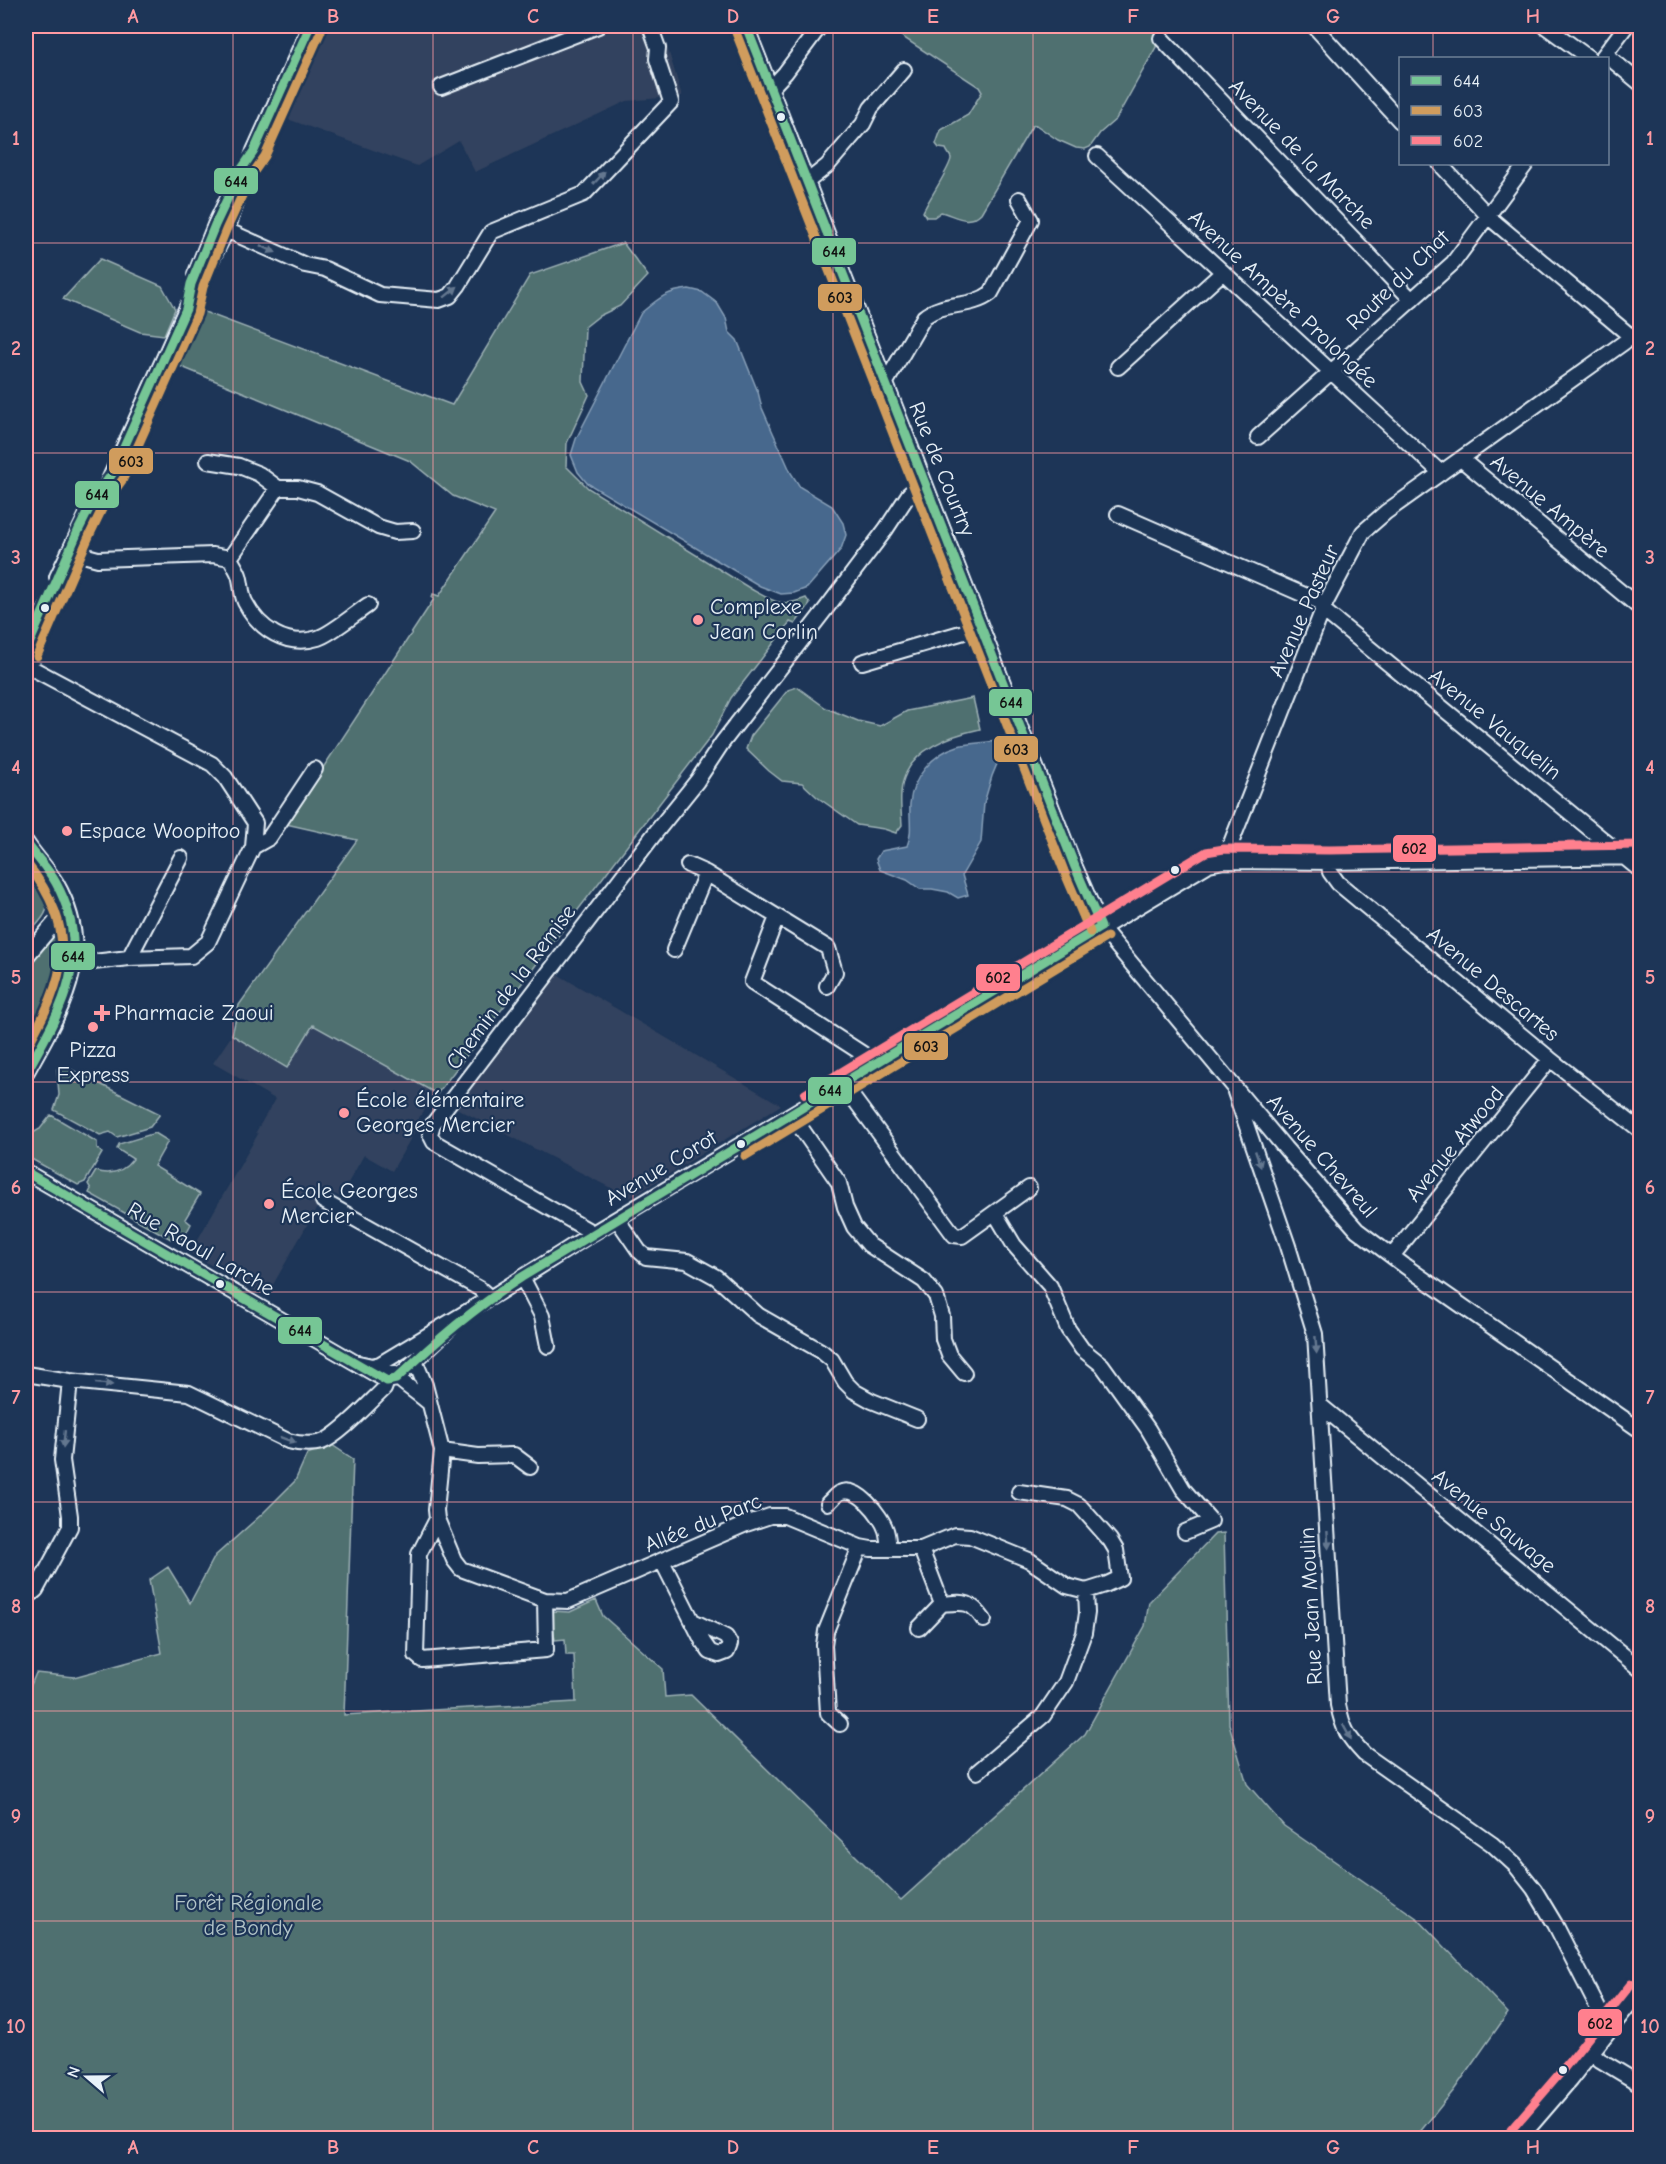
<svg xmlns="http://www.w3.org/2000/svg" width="1666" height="2164" font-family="'Comic Neue',sans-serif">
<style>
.built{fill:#32425e}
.green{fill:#4f6f6f;stroke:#9cb0b4;stroke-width:1.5}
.water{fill:#47688d;stroke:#879fb8;stroke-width:1.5}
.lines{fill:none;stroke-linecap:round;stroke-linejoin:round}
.minor-casing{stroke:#e8f1f8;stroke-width:18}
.minor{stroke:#1d3557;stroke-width:14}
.bus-1-casing{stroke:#1d3557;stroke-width:14}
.bus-2-casing{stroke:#1d3557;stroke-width:14}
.bus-3-casing{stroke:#1d3557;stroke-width:14}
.bus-1{stroke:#76c695;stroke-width:9}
.bus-2{stroke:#d09c5d;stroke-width:9}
.bus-3{stroke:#ff808e;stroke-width:9}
.oneway{fill:#64778f}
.grid{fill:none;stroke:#ff9aa2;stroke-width:1.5;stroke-opacity:0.55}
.bus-dot{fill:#e8f1f8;stroke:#1d3557;stroke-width:2}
.poi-dot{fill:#ff9aa2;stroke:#1d3557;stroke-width:2}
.labels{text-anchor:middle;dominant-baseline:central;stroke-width:4.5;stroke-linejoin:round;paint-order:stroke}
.street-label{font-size:22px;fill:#e8f1f8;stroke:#1d3557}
.poi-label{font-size:22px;fill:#e8f1f8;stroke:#1d3557;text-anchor:start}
.park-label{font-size:22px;fill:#b2c4c8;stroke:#1d3557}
.line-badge{stroke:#1d3557;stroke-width:2}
.pale-badge-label{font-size:16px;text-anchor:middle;font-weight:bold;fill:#111}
.neatline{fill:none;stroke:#ff9aa2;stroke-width:2}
.grid-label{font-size:20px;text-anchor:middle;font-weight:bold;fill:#ff9aa2}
</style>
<rect width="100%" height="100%" fill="#1d3557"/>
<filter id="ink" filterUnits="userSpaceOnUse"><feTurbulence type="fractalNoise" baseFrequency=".0167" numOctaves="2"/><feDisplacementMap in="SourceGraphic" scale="12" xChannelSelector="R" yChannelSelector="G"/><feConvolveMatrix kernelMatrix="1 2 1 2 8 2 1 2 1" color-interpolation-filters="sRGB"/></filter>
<g filter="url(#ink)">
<path class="built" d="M 323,26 L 661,26 L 682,96 L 627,101 L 475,172 L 459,141 L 417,166 L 282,117 Z
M 557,974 L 781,1105 L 630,1198 L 456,1108 Z
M 313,1025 L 437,1094 L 411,1128 L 415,1131 L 392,1171 L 364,1155 L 340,1197 L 327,1190 L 266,1297 L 190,1253 L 258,1134 L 256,1132 L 275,1099 L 213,1063 L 232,1035 L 287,1068 Z"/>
<path class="green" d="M 886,26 L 1158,26 L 1156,47 L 1116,119 L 1100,133 L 1090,147 L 1085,149 L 1076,148 L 1058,140 L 1036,125 L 1032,126 L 981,213 C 968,226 956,216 941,212 L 934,217 L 926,217 L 923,212 C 927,202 952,165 951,158 C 950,155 947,152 946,149 L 939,148 L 936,144 L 941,130 L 968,115 L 982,92 L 979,87 Z
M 623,243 L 648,276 L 620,306 L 599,316 L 585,327 L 583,382 L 589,395 L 567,443 L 566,466 L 588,488 L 751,589 C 773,601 781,608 806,598 L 810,604 L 795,624 L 790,622 L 731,698 L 712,735 L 437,1094 L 313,1025 L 287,1068 L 232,1035 L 239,1005 L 357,840 L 286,824 L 434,599 L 432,597 L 433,594 L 439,596 L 495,513 L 453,496 L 410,461 L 177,365 L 199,310 L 452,405 L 530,275 Z
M 100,259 L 162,286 L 175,309 L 164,335 L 140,332 L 63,299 Z
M 797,687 L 826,708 L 858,721 L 880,726 L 907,711 L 973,698 L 980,729 C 952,735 915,747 904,778 C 899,791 901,810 902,825 L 896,833 L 884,829 L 857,825 L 817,797 L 802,783 L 782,781 L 769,771 L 746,749 L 751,736 L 788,690 Z
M 26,864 C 35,877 50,893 46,911 C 44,919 31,930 26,937 Z
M 61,925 C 64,936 67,950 65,962 C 61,985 37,1020 26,1041 L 26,967 Z
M 66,1067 L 160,1114 L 150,1127 L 117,1137 L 110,1132 L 100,1135 L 54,1110 L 59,1095 L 57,1069 Z
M 51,1115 L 97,1142 L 97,1148 L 102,1153 L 85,1182 L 78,1185 L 26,1156 L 26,1137 L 40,1129 Z
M 155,1133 L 168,1141 L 154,1166 L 200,1194 L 185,1219 L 191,1224 L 183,1239 L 176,1235 L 171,1239 L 89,1193 L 91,1189 L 88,1184 L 96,1171 C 111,1176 124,1171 133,1159 L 117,1149 L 119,1144 Z
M 332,1445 L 353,1459 L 344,1715 L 576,1702 L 574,1655 L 566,1655 L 565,1639 L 555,1640 L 551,1611 L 570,1612 L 596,1600 L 603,1616 L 663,1669 L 665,1697 L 691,1695 L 901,1900 L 1085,1734 L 1145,1626 L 1149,1602 L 1215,1534 L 1224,1533 L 1229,1724 L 1247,1784 L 1284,1826 L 1418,1919 L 1508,2013 L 1454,2090 L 1415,2138 L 26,2138 L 26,1693 L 28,1692 L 36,1673 L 74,1677 L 162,1653 L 149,1580 L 168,1567 L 190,1603 L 215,1556 L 261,1515 L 295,1481 L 307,1454 Z"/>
<path class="water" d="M 689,289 L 702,292 L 717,303 L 726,318 L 729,332 L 737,340 L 758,392 L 762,408 L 791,473 L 800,487 L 832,506 L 843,523 L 846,535 L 841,549 L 807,588 L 794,593 L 781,594 L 760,586 L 587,483 L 578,472 L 571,455 L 576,439 L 641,313 C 658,299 666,291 689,289 Z
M 996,741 L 1002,752 L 992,776 L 984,803 L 981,842 L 962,875 L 968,895 L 958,898 L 948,892 L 932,889 L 920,889 L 907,880 L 880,870 L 876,859 L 881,851 L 907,846 C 913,832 909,819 910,804 C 912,778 933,753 958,746 C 970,743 984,743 996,741 Z"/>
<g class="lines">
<defs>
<path id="minor" d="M 746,26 L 1075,867 L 1101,927 L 1285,1148 L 1357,1230 L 1405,1266 L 1640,1430
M 1314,26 L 1400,121
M 1545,26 L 1589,58
M 1161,38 L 1412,300
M 1605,54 L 1640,83
M 1602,58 L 1626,26
M 441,87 L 598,26
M 770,89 L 785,73 L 820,26
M 1097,156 L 1441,473
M 1440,164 L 1491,219 L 1640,344
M 808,181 L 827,166 L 863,124 L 871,108 L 904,70
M 215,225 L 305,265 L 325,269 L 380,295 L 439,300 L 450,296 L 458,286 L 491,232 L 584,194 L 671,102 L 657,59 L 658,48 L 650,26
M 195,275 L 215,225 L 239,175
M 1118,367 L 1223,272
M 885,384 L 924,317 C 943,301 971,309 991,293 L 1031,220 L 1019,199
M 1258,437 L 1453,263 L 1526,164
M 1461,459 L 1640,608
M 208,461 L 239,466 L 259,474 L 278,488 L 298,488 L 317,493 L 378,527 L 395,532 L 413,531
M 1118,514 L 1325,604
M 72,552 L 98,559 L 213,555 L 230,558
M 230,558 C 233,564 237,569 239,575 C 242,584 241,594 245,602 C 259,629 286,648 318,638 C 331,634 355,614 368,605
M 230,558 L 278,488
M 57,577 L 86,516
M 1323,610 L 1640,870
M 39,621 L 79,554 L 101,498 L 186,309 L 227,230 L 254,151 L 310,26
M 26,651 L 42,614
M 862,662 L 981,627
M 26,665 L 212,764 L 225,777 L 255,823 L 253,847 L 208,942 L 191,956 L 129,958 L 75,964
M 26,842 C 35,856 47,868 56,883 C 98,956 61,1009 26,1073
M 253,847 L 269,838 L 315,769
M 1224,861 L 1325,604 L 1363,532 L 1386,512 L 1640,331
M 1329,862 L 1330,872 L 1338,883 L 1550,1059 L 1640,1130
M 688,865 L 706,873 L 828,948 L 835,972 L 827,986
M 777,917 L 752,982 L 877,1063
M 674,950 L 706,873
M 26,957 L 67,908
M 129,958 L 181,858
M 843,1084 L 954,1235 L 962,1236 L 1029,1188
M 1235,1092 L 1288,1246 L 1315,1334 L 1338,1705 C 1343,1729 1347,1736 1364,1754 L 1492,1844 L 1515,1865 L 1534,1889 L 1555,1924 L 1609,2030
M 792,1115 L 839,1183 L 845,1207 L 854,1227 L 869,1245 L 924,1281 L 936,1296 L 942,1316 L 943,1339 L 949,1355 L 964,1373
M 26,1172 L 387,1381 L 396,1379 L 450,1328
M 323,1201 L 480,1289 L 490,1298
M 995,1213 L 1014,1245 L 1050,1286 L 1068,1329 L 1082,1349 L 1102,1365 L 1148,1429 L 1183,1489 L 1211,1521 L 1185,1532
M 617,1219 L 639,1251 L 646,1257 L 687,1261 L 716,1277 L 758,1315 L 821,1351 L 832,1360 L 845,1382 L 854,1391 L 872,1401 L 917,1419
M 593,1233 L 434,1142 L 430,1134 L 433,1124 L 656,832 L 697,781 L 722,743 L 828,606 L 886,529 L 909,494 L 924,481
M 1392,1256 L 1550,1059
M 522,1277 L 542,1316 L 548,1346
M 415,1361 L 425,1385 L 442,1451 L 436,1510 L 437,1519 L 454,1560 L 461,1569 L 545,1600 L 568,1601 L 746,1524 L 770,1516 L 785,1516 L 860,1547 L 871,1549 L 921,1549 L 955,1535 L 970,1536 L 1029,1560 L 1067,1586 L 1086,1591 L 1105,1585 L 1120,1578 L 1116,1550 L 1110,1540 L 1079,1505 L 1067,1499 L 1019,1492
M 354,1362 L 372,1366 L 380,1364 L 498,1293 L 593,1233 L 1209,864 L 1224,861 L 1329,862 L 1640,857
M 393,1373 C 396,1379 422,1396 430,1404
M 26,1374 L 70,1381 L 189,1393 L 288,1441 C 299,1444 311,1445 322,1442 C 339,1436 370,1402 384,1389 L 387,1381 L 387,1372
M 1321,1406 L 1640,1669
M 442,1451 L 478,1456 L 514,1455 L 530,1467
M 828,1503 C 832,1500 835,1495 839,1493 C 857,1484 881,1515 886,1530 C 888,1536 888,1543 889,1549
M 437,1519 L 419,1554 L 416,1655 L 422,1660 L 546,1650 L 545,1600
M 921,1549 L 942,1604
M 662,1561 L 703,1642 L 710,1652 L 719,1655 L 727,1652 L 730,1644 L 726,1637 L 693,1621
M 26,1597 L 29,1596 L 36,1590 L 70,1527 L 70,1516 L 62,1460 L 70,1381
M 919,1628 L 942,1604 C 965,1602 970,1600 984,1620
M 840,1724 L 828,1713 L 824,1645 L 826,1631 L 860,1547
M 977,1772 L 1043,1716 L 1066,1682 L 1084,1633 L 1087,1613 L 1086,1591
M 1592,2053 L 1600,2060 L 1640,2084
M 1520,2138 L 1570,2080 L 1640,1991"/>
</defs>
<use href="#minor" class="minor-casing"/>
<use href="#minor" class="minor"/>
<defs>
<path id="bus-1" d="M 746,26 L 1075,867 L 1101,927
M 26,651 L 79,529 L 94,499 L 112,474 L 186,309 L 191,284 L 215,225 L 241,170 L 254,151 L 310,26
M 26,842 C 35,856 48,868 56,883 C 95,954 61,1010 26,1073
M 26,1172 L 387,1381 L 396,1379 C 437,1340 474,1308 522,1277 L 1101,927"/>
<path id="bus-2" d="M 735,30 L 1064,871 L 1090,932
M 37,656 L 90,534 L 104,505 L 123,479 L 197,314 L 203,287 L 226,230 L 251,176 L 265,156 L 321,31
M 26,862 C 81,933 66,976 26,1049
M 745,1156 L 1107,937"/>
<path id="bus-3" d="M 805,1094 L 1206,852 L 1224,849 L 1329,850 L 1640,845
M 1511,2130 L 1561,2072 L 1631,1984"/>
</defs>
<use href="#bus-1" class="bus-1-casing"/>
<use href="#bus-2" class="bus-2-casing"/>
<use href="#bus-3" class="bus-3-casing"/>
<use href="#bus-1" class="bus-1"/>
<use href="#bus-2" class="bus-2"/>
<use href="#bus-3" class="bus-3"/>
</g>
<defs><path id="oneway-solid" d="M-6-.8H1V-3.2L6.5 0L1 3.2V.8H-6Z" transform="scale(1.5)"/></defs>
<g class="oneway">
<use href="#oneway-solid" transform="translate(599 178) rotate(-47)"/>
<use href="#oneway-solid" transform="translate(268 249) rotate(25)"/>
<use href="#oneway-solid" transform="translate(451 292) rotate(-39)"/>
<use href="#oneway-solid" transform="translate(1258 1159) rotate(71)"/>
<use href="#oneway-solid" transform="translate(1316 1345) rotate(86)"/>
<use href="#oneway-solid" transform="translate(104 1384) rotate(6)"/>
<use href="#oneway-solid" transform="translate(64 1439) rotate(96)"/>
<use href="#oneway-solid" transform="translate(288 1440) rotate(20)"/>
<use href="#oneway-solid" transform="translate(1328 1540) rotate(86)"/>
<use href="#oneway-solid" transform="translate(1347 1732) rotate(61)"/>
</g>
</g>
<path class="grid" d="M 233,26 L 233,2138M 433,26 L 433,2138M 633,26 L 633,2138M 833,26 L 833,2138M 1033,26 L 1033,2138M 1233,26 L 1233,2138M 1433,26 L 1433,58M 1433,164 L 1433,2138M 26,243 L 1640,243M 26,453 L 1640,453M 26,662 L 1640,662M 26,872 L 1640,872M 26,1082 L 1640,1082M 26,1292 L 1640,1292M 26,1502 L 1640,1502M 26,1711 L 1640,1711M 26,1921 L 1640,1921"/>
<g class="bus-dot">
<circle cx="781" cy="117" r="5"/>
<circle cx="45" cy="608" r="5"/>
<circle cx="1175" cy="870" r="5"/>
<circle cx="741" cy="1144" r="5"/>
<circle cx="220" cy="1284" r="5"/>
<circle cx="1563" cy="2070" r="5"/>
</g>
<g class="poi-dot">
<circle cx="698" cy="620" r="6"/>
<circle cx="67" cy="831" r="6"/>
<path d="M99 1004h6v6h6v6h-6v6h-6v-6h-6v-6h6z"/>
<circle cx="93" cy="1027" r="6"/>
<circle cx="344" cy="1113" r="6"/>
<circle cx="269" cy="1204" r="6"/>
</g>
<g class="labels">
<g class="street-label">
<text transform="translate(1302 154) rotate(46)">Avenue de la Marche</text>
<text transform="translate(1398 280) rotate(-44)">Route du Chat</text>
<text transform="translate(1283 299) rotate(43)">Avenue Ampère Prolongée</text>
<text transform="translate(942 469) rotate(68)">Rue de Courtry</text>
<text transform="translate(1550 506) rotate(40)">Avenue Ampère</text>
<text transform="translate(1304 611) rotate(-66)">Avenue Pasteur</text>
<text transform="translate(1495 724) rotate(39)">Avenue Vauquelin</text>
<text transform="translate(1493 984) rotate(40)">Avenue Descartes</text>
<text transform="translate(511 987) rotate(-53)">Chemin de la Remise</text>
<text transform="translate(1455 1144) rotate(-51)">Avenue Atwood</text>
<text transform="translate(1322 1156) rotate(49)">Avenue Chevreul</text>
<text transform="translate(661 1168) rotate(-31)">Avenue Corot</text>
<text transform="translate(201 1249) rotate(30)">Rue Raoul Larche</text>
<text transform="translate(1494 1521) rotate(39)">Avenue Sauvage</text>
<text transform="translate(703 1523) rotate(-22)">Allée du Parc</text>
<text transform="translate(1311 1606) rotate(-93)">Rue Jean Moulin</text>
</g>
<g class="poi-label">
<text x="710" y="607">Complexe<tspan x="710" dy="25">Jean Corlin</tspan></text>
<text x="79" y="831">Espace Woopitoo</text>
<text x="114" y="1013">Pharmacie Zaoui</text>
<text x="93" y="1050" text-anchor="middle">Pizza<tspan x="93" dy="25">Express</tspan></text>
<text x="356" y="1100">École élémentaire<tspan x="356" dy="25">Georges Mercier</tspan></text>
<text x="281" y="1191">École Georges<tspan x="281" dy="25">Mercier</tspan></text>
</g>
<g class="park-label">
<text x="248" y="1903">Forêt Régionale<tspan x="248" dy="25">de Bondy</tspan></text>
</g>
</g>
<g class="line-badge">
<rect x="213" y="167" width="46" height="28" rx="6" fill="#76c695"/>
<rect x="811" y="237" width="46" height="29" rx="6" fill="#76c695"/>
<rect x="817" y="283" width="46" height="29" rx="6" fill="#d09c5d"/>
<rect x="108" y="447" width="46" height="28" rx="6" fill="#d09c5d"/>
<rect x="74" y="480" width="46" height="29" rx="6" fill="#76c695"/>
<rect x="988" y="688" width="45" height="29" rx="6" fill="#76c695"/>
<rect x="993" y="735" width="46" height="28" rx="6" fill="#d09c5d"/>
<rect x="1392" y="834" width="45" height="29" rx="6" fill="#ff808e"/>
<rect x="50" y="942" width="46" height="29" rx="6" fill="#76c695"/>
<rect x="975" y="963" width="46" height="29" rx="6" fill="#ff808e"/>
<rect x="903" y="1032" width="46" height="29" rx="6" fill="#d09c5d"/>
<rect x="807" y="1076" width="46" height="29" rx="6" fill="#76c695"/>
<rect x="277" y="1316" width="46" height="29" rx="6" fill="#76c695"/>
<rect x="1577" y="2008" width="46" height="29" rx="6" fill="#ff808e"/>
</g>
<g class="pale-badge-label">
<text x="236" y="187">644</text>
<text x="834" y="257">644</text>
<text x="840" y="303">603</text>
<text x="131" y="467">603</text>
<text x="97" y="500">644</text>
<text x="1011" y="708">644</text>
<text x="1016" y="755">603</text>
<text x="1414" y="854">602</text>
<text x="73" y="962">644</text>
<text x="998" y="983">602</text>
<text x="926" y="1052">603</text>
<text x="830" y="1096">644</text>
<text x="300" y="1336">644</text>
<text x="1600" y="2029">602</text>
</g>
<rect width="1666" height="2164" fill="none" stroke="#1d3557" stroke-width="66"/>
<rect x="1399" y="57" width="210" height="108" fill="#1d3557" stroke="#6e8097" stroke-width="1.5"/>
<rect x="1411" y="76" width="30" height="9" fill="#76c695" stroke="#6e8097" stroke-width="1.5"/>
<text x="1453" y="87" font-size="18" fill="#e8f1f8">644</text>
<rect x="1411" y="106" width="30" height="9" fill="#d09c5d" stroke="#6e8097" stroke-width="1.5"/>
<text x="1453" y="117" font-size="18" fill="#e8f1f8">603</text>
<rect x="1411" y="136" width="30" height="9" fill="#ff808e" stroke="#6e8097" stroke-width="1.5"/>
<text x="1453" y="147" font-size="18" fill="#e8f1f8">602</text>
<g transform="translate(87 2077) rotate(290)" stroke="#1d3557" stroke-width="4.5" paint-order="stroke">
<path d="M0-4.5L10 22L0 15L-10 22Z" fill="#e8f1f8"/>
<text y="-9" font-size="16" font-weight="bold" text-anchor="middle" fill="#e8f1f8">N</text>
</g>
<rect x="33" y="33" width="1600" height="2098" class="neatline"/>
<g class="grid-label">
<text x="133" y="23">A</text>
<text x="333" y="23">B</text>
<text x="533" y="23">C</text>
<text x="733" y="23">D</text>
<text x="933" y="23">E</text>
<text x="1133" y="23">F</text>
<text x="1333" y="23">G</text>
<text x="1533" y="23">H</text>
<text x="16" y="145">1</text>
<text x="1650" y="145">1</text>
<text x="16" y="355">2</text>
<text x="1650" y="355">2</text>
<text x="16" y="564">3</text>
<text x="1650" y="564">3</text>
<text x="16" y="774">4</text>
<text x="1650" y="774">4</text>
<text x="16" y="984">5</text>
<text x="1650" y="984">5</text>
<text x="16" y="1194">6</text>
<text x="1650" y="1194">6</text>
<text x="16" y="1404">7</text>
<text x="1650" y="1404">7</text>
<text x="16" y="1613">8</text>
<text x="1650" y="1613">8</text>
<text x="16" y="1823">9</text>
<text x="1650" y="1823">9</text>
<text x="16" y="2033">10</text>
<text x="1650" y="2033">10</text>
<text x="133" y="2154">A</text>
<text x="333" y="2154">B</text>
<text x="533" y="2154">C</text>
<text x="733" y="2154">D</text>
<text x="933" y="2154">E</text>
<text x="1133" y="2154">F</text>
<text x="1333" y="2154">G</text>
<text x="1533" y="2154">H</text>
</g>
</svg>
